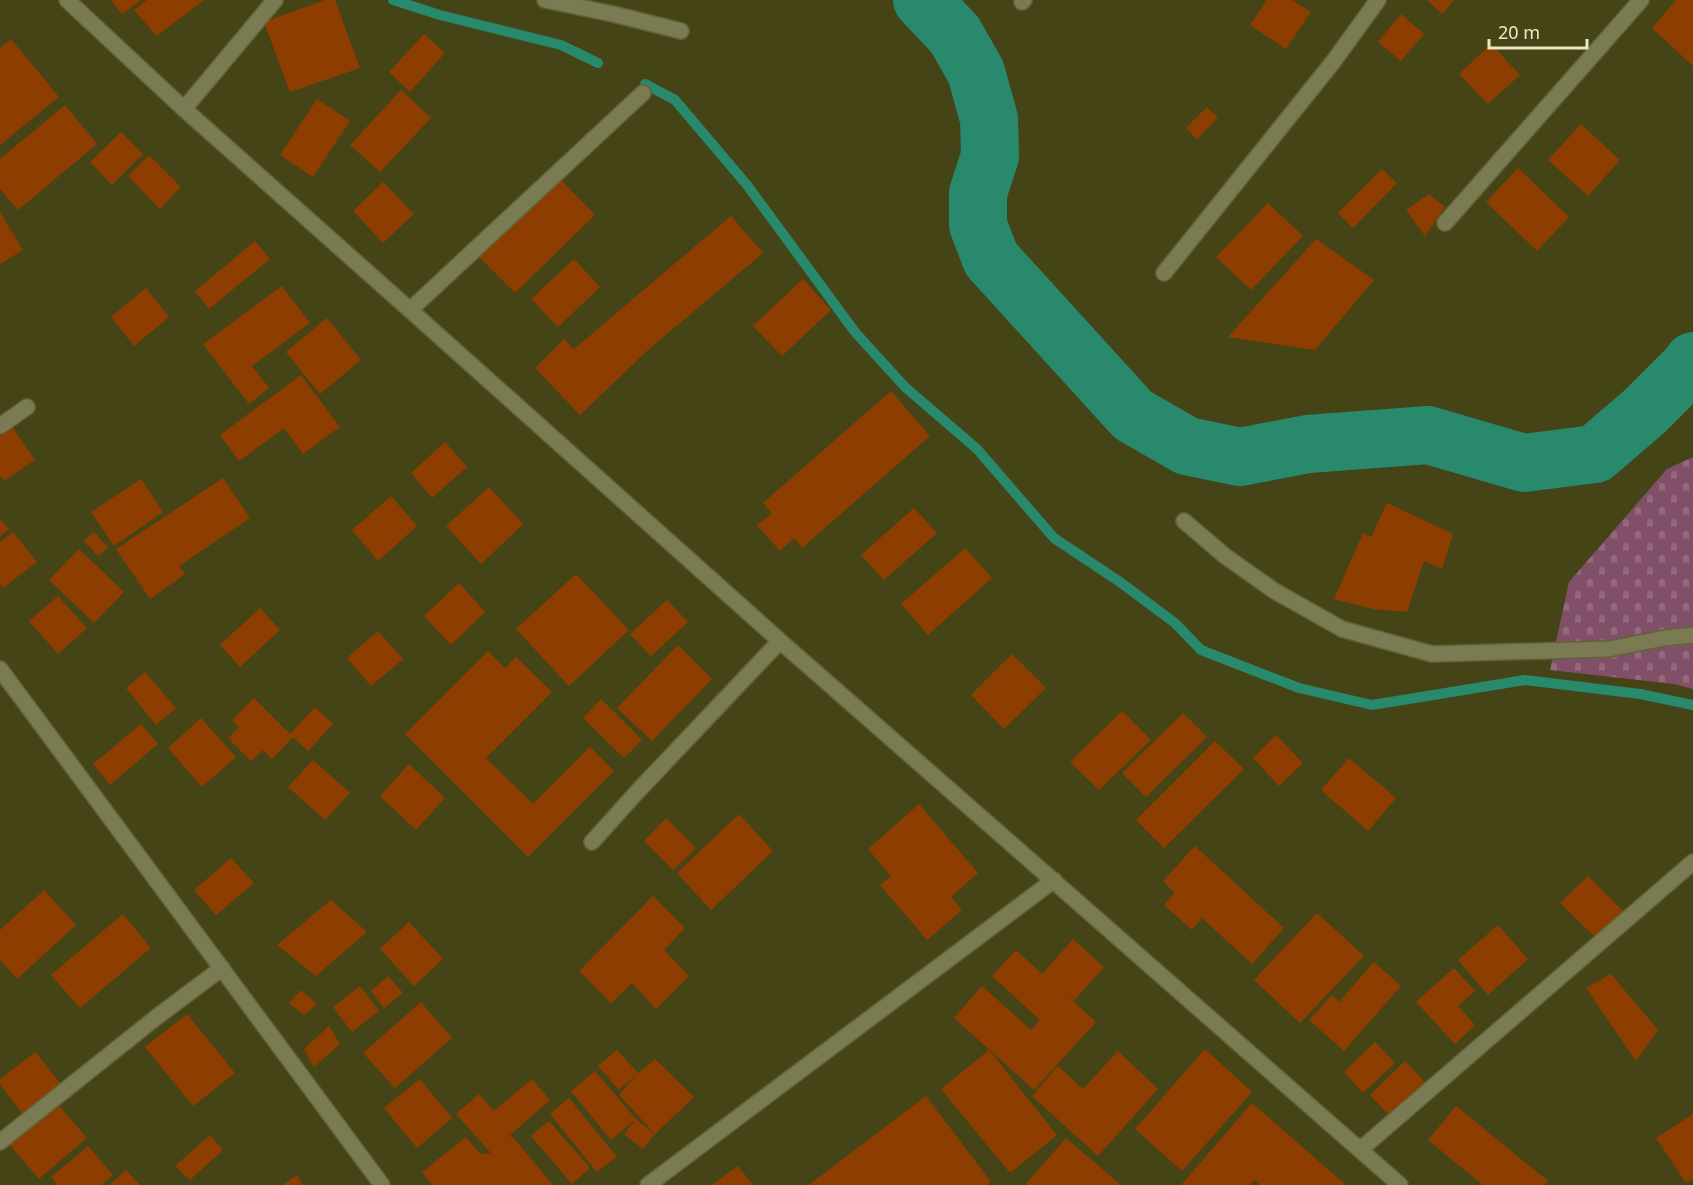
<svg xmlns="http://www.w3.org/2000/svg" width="1693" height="1185" font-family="'Noto Sans',sans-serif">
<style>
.cemetery{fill:url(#cemetery-stones)}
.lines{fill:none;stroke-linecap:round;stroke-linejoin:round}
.stream{stroke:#28896c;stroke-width:10}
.river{stroke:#28896c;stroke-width:58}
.building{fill:#8e3d00}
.minor-casing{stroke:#626235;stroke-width:18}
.minor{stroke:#7a7a53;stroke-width:15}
</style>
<defs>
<pattern id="cemetery-stones" width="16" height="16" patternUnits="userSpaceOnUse" patternTransform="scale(1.5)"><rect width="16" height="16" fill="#824f69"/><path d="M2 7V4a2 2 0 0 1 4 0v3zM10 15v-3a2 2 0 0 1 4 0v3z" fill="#94687d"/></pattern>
</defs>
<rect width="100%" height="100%" fill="#454417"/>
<path class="cemetery" d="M 1693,457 L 1693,689 L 1674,684 L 1550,670 L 1569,582 L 1667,469 Z"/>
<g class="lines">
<path class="stream" d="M 393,0 L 440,15 L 561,45 L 598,63
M 645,84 L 675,100 L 747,185 L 855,332 L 905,387 L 977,449 L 1054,538 L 1120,582 L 1175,623 L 1201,650 L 1299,688 L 1372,705 L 1525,680 L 1640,694 L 1693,705"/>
<path class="river" d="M 922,0 L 955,35 L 976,72 L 989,119 L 990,156 L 978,193 L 978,225 L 991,259 L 1133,415 L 1187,446 L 1240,457 L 1308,444 L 1428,435 L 1524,463 L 1595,454 L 1645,411 L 1688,368 L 1693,361"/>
</g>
<path class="building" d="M 111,0 L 141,0 L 122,14 Z
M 147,0 L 204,0 L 157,36 L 134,10 Z
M 325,0 L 335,0 L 360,68 L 290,92 L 264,22 Z
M 1267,0 L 1292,0 L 1311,12 L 1286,49 L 1250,25 Z
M 1427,0 L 1454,0 L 1442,14 Z
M 1676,0 L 1693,0 L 1693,66 L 1652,28 Z
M 1401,14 L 1424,34 L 1401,61 L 1378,42 Z
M 424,34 L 445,53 L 410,92 L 389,72 Z
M 11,39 L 59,97 L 0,145 L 0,48 Z
M 1491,44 L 1520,75 L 1488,104 L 1459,74 Z
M 401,90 L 431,118 L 380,172 L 350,145 Z
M 317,99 L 350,121 L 313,177 L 280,155 Z
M 65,105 L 97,144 L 18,210 L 0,189 L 0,159 Z
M 1207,107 L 1218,118 L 1197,139 L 1186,128 Z
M 1581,124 L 1620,160 L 1588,196 L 1548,160 Z
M 121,132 L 143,154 L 112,185 L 90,162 Z
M 149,155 L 181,187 L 160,209 L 128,176 Z
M 1518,168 L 1569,217 L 1537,251 L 1486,202 Z
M 1382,169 L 1397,183 L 1353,228 L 1338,213 Z
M 557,176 L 595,215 L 515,293 L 477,255 Z
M 383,182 L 414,214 L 383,243 L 353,211 Z
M 1429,194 L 1445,207 L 1425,236 L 1406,210 Z
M 1268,203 L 1303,236 L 1251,290 L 1216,257 Z
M 0,212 L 23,250 L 0,264 Z
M 731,216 L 763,253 L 649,349 L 580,415 L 535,368 L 564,339 L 574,349 Z
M 1316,239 L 1374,280 L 1315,350 L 1228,337 Z
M 255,241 L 270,259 L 209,309 L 195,291 Z
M 574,259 L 600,287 L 558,327 L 531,299 Z
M 803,279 L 831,310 L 782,356 L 753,326 Z
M 282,286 L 310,323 L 252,366 L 269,388 L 249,404 L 203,344 Z
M 146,288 L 169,317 L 134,346 L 111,317 Z
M 327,318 L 361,360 L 320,394 L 286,352 Z
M 301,375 L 340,427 L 303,454 L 284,428 L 239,461 L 220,435 Z
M 891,391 L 930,436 L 802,548 L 794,538 L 780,551 L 757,525 L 772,513 L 763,503 Z
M 12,427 L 35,460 L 4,481 L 0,475 L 0,436 Z
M 445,442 L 467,467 L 432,498 L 411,473 Z
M 223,478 L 250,518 L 179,566 L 185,574 L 150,599 L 116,549 Z
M 141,479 L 163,512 L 114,546 L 91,512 Z
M 489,487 L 523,524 L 481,564 L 446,526 Z
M 391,496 L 417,526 L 378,561 L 352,530 Z
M 1387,503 L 1453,534 L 1442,569 L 1424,561 L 1407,612 L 1373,609 L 1334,599 L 1363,533 L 1371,537 Z
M 914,508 L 937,533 L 884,580 L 861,555 Z
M 0,519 L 9,529 L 0,536 Z
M 13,532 L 37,562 L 3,588 L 0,584 L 0,542 Z
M 94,532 L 108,547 L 98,556 L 84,541 Z
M 965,548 L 992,578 L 928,635 L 901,604 Z
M 79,549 L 124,592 L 94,623 L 49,580 Z
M 576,574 L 629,630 L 569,686 L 516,629 Z
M 459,583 L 485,612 L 451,645 L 424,616 Z
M 58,596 L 87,628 L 58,654 L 29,621 Z
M 667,600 L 688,622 L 651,656 L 630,634 Z
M 260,608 L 280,630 L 240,667 L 220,645 Z
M 378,631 L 403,659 L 371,686 L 347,658 Z
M 678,645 L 712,679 L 652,741 L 617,708 Z
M 488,651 L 505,668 L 516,657 L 552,692 L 486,758 L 533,804 L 590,747 L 614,771 L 528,857 L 405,734 Z
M 1012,654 L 1046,688 L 1004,729 L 971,695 Z
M 145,672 L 176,708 L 156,725 L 126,688 Z
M 254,698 L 293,737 L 272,759 L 263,750 L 251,761 L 228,738 L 239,727 L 232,720 Z
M 601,699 L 642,740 L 624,758 L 583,718 Z
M 315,707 L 333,724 L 308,751 L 290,734 Z
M 1122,711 L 1151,740 L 1099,790 L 1070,762 Z
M 1183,713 L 1207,737 L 1146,797 L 1122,773 Z
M 201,718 L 236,757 L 202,787 L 168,748 Z
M 141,724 L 158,744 L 110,785 L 93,764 Z
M 1276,735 L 1303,763 L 1279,786 L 1253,758 Z
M 1215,741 L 1244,769 L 1164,848 L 1136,820 Z
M 1349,758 L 1396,798 L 1368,831 L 1321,790 Z
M 313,760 L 350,793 L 325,820 L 288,787 Z
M 409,764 L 445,798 L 416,830 L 380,796 Z
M 919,804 L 978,873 L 951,897 L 962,910 L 927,940 L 880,885 L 891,876 L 868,849 Z
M 739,814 L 773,851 L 711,910 L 677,873 Z
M 666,818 L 696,848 L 673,870 L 644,841 Z
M 1195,846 L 1284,928 L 1252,964 L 1202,918 L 1192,930 L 1164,905 L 1175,893 L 1163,881 Z
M 231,858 L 254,883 L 216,915 L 194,890 Z
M 1588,876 L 1624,912 L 1597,939 L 1560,903 Z
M 44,890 L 76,925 L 17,979 L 0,960 L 0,930 Z
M 653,896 L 685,928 L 664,950 L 689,976 L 656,1009 L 632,983 L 611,1003 L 579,971 Z
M 331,900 L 367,932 L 316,976 L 277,945 Z
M 1317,913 L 1364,956 L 1300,1023 L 1254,980 Z
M 123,914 L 151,948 L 80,1008 L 51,975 Z
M 409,922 L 443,959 L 414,986 L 380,949 Z
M 1498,925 L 1528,959 L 1488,995 L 1458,960 Z
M 1073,939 L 1104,967 L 1074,1001 L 1064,993 L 1096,1022 L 1034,1090 L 954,1018 L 982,986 L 1031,1030 L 1040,1020 L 992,976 L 1016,950 L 1042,974 Z
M 1374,962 L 1401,986 L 1344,1051 L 1309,1020 L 1332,995 L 1339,1002 Z
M 1454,968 L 1475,991 L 1458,1006 L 1475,1025 L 1455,1044 L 1416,1002 Z
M 1611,974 L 1658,1030 L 1636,1061 L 1586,988 Z
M 388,976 L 403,993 L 384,1008 L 371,991 Z
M 360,986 L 379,1011 L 352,1032 L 333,1007 Z
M 301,990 L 317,1004 L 304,1015 L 289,1003 Z
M 421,1002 L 452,1038 L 395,1088 L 363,1053 Z
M 187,1014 L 235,1073 L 193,1106 L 145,1047 Z
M 329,1026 L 340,1044 L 314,1067 L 304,1049 Z
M 1375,1042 L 1395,1063 L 1363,1093 L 1344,1072 Z
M 1205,1049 L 1252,1092 L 1182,1171 L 1135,1129 Z
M 617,1050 L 638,1073 L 655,1059 L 694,1097 L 655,1134 L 643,1149 L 624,1134 L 636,1119 L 655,1134 L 619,1095 L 638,1073 L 619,1090 L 598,1066 Z
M 989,1050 L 1057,1135 L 1010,1173 L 941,1089 Z
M 1118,1051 L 1158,1089 L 1098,1156 L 1032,1096 L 1058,1066 L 1083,1089 Z
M 35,1052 L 62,1085 L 24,1116 L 0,1084 L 0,1079 Z
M 1405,1061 L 1428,1085 L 1393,1119 L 1370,1095 Z
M 595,1071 L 636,1119 L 611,1140 L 571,1091 Z
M 420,1079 L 452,1118 L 417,1148 L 384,1108 Z
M 532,1079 L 550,1100 L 503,1141 L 511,1135 L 553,1185 L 432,1185 L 422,1172 L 466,1137 L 480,1154 L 491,1153 L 456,1114 L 479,1094 L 494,1111 Z
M 926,1096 L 991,1182 L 987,1185 L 809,1185 Z
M 569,1098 L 617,1157 L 597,1172 L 550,1114 Z
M 57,1103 L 87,1138 L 39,1179 L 9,1144 Z
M 1252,1103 L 1346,1185 L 1260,1185 L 1254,1180 L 1250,1185 L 1181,1185 Z
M 1456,1106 L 1548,1181 L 1545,1185 L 1483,1185 L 1428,1140 Z
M 1693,1114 L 1693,1179 L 1686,1183 L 1656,1138 Z
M 549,1121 L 590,1168 L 572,1184 L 531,1136 Z
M 210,1135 L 223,1150 L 190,1180 L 175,1166 Z
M 1066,1138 L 1121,1185 L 1028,1185 L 1026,1184 Z
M 88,1146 L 113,1175 L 101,1185 L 57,1185 L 51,1177 Z
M 738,1166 L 753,1185 L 712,1185 Z
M 126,1170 L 140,1185 L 109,1185 Z
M 297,1175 L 303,1185 L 283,1185 Z"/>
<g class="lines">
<defs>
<path id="minor" d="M 67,0 L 184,109 L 410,310 L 780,641 L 1400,1185
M 545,0 L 613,14 L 681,31
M 1022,2 L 1024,0
M 184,109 L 275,0
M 1445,223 L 1641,0
M 1164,273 L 1333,62 L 1378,0
M 410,310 L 643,93
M 0,426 L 27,407
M 1184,521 L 1225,556 L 1273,590 L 1342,629 L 1432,654 L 1609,649 L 1665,638 L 1693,635
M 0,669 L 382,1185
M 592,842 L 637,792 L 780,641
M 0,1142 L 158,1016 L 222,968
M 1361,1149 L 1693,862
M 648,1185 L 1054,880"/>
</defs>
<use href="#minor" class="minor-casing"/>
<use href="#minor" class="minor"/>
</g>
<path d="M1489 39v9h98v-9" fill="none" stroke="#e8e9c0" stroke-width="3"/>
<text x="1498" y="39" font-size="18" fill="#e8e9c0" stroke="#454417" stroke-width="4.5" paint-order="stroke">20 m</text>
</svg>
